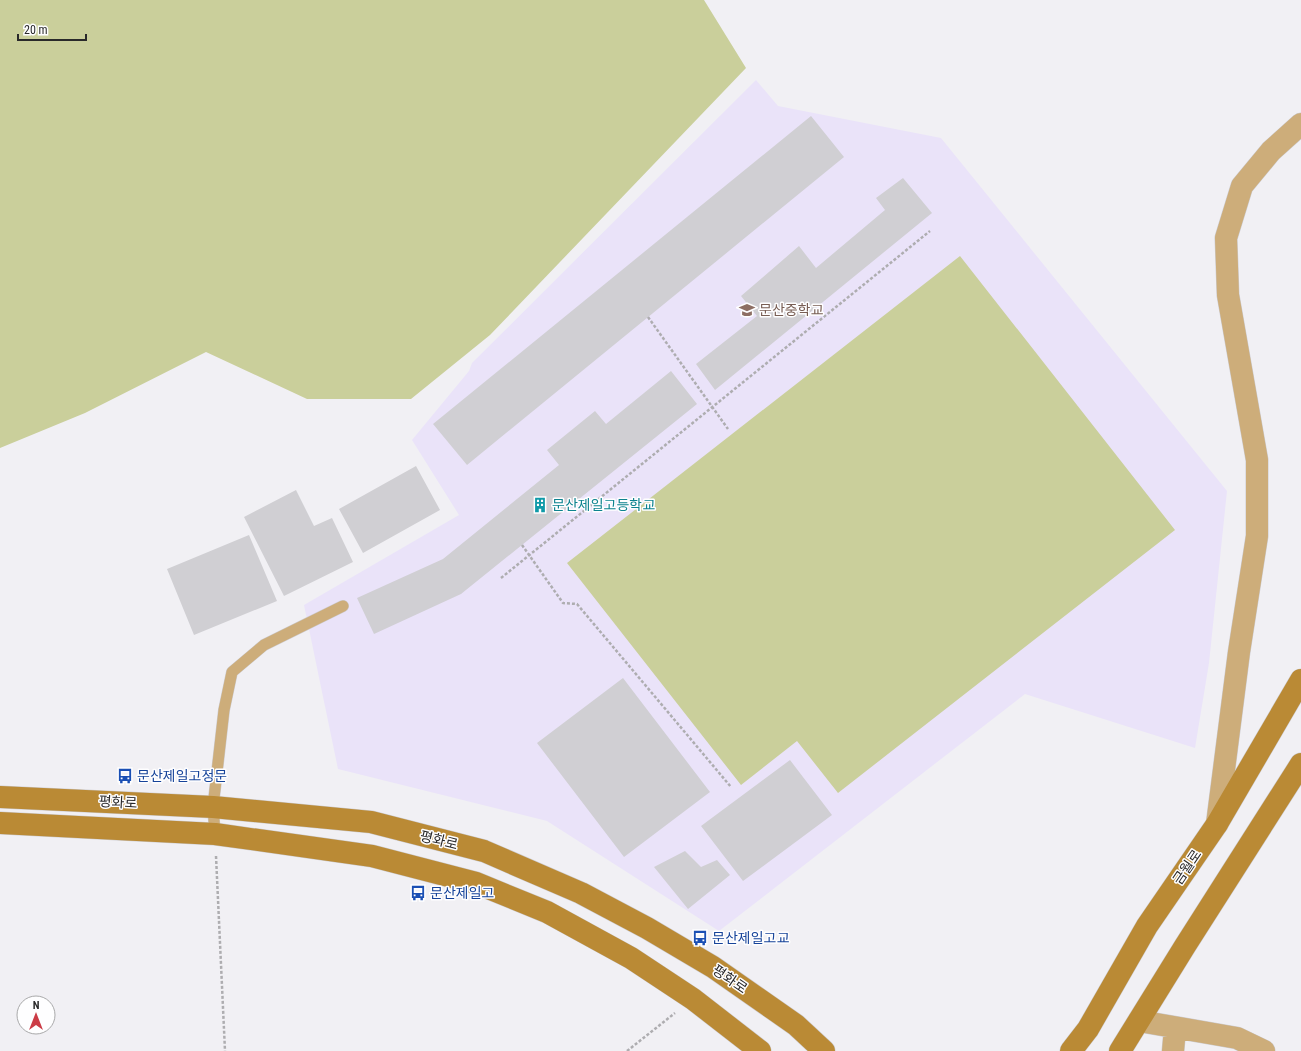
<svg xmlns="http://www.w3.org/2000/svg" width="1301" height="1051" font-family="'Roboto Condensed','Noto Sans KR',sans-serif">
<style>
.education{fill:#eae3f9}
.green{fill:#cacf9b}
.building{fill:#d0cfd3}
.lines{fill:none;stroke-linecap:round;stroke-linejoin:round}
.lane-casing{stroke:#cdccd0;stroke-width:12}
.street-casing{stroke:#cdccd0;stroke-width:23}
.secondary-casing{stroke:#cdccd0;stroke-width:23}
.path{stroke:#aeadb0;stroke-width:2.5;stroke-dasharray:3 2;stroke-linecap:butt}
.lane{stroke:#cdad7a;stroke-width:11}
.street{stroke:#cdad7a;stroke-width:22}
.secondary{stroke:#ba8a35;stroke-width:22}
.labels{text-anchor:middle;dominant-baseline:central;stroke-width:3;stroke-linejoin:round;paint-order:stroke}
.education-label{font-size:14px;fill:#785e54;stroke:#fefeff;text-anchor:start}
.culture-label{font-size:14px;fill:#0d838f;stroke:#fefeff;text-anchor:start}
.transit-label{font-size:14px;fill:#164399;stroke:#fefeff;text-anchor:start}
.street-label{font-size:14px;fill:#29292a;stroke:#fefeff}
</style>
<rect width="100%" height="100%" fill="#f1f0f4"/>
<path class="education" d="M 756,80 L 778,106 L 941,138 L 1227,491 L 1209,663 L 1195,748 L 1025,694 L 719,931 L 547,821 L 338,769 L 304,605 L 459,515 L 412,440 L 469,371 L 472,363 Z"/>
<path class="green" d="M 0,0 L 704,0 L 746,68 L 490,335 L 411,399 L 307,399 L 206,352 L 85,413 L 0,448 Z
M 960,256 L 1175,530 L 838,793 L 797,741 L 741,785 L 567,563 Z"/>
<path class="building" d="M 811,116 L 844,157 L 467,465 L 433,424 Z
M 903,178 L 932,213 L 715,390 L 696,364 L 757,316 L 741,296 L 799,246 L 816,268 L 885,210 L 876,198 Z
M 671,371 L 697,404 L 461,594 L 374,634 L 357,598 L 443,559 L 559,465 L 547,450 L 595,411 L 606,424 Z
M 416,466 L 440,510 L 363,553 L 339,509 Z
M 296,490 L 314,526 L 332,518 L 353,562 L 284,596 L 244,517 Z
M 249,535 L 277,601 L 194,635 L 167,569 Z
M 623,678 L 710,792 L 624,857 L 537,743 Z
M 790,760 L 832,815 L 743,881 L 701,826 Z
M 685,851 L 701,867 L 717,860 L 730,875 L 688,909 L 654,867 Z"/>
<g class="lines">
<defs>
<path id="lane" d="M 215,834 L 213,807 L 224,710 L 232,672 L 264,645 L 343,606"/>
<path id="street" d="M 1217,824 L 1239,652 L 1257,536 L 1257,460 L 1228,295 L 1226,238 L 1242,186 L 1271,151 L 1301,124
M 1139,1021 L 1237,1038 L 1264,1051
M 1173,1051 L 1175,1028"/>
<path id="secondary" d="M 0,797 L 213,807 L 371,822 L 484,851 L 581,893 L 647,928 L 713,967 L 796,1025 L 824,1051
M 0,823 L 215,834 L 372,856 L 476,883 L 547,912 L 631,958 L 693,999 L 760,1051
M 1071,1051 L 1088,1029 L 1147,926 L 1217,824 L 1301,680
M 1120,1051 L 1185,946 L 1301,764"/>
</defs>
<use href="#lane" class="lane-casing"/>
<use href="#street" class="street-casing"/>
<use href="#secondary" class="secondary-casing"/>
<path class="path" d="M 648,317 L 728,429
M 522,545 L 563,603 L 577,604 L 731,787
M 501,578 L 930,231
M 216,856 L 225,1051
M 627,1051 L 675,1013"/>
<use href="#lane" class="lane"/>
<use href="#street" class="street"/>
<use href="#secondary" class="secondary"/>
</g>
<defs>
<symbol id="school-bare" viewBox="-9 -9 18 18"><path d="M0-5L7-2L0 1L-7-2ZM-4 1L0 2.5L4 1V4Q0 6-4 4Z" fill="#8d6e63" stroke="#fefeff" stroke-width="2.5" paint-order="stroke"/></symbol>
<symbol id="building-bare" viewBox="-9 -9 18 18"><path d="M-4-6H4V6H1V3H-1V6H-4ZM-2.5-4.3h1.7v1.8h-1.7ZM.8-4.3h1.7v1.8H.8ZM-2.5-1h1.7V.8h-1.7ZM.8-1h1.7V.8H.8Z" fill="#0f9aa8" stroke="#fefeff" stroke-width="2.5" paint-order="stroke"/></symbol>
<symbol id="bus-bare" viewBox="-9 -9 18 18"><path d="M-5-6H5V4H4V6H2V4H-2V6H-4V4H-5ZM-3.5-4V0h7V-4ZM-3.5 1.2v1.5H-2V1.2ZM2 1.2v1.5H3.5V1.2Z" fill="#1a4fb4" stroke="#fefeff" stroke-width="2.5" paint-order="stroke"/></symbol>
</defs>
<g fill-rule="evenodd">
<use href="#school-bare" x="736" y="299" width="22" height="22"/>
<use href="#building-bare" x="529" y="494" width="22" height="22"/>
<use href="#bus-bare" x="114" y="765" width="22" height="22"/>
<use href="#bus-bare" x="407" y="882" width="22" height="22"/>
<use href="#bus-bare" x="689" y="927" width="22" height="22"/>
</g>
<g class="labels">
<g class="education-label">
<text x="759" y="310">문산중학교</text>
</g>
<g class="culture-label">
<text x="552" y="505">문산제일고등학교</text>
</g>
<g class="transit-label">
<text x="137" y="776">문산제일고정문</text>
<text x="430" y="893">문산제일고</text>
<text x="712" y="938">문산제일고교</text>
</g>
<g class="street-label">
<text transform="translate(118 802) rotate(3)">평화로</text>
<text transform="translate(439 840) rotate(14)">평화로</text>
<text transform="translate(1187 867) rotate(-56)">금월로</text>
<text transform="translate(730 979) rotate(34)">평화로</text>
</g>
</g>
<g transform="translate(36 1015)"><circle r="19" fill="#fefeff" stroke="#a9a9aa"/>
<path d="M0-3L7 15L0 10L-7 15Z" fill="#cb3b46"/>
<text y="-6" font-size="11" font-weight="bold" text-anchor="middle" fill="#29292a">N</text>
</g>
<path d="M18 34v6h68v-6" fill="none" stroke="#29292a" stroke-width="2"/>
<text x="24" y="34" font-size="12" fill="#29292a" stroke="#fefeff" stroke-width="3" paint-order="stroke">20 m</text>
</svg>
